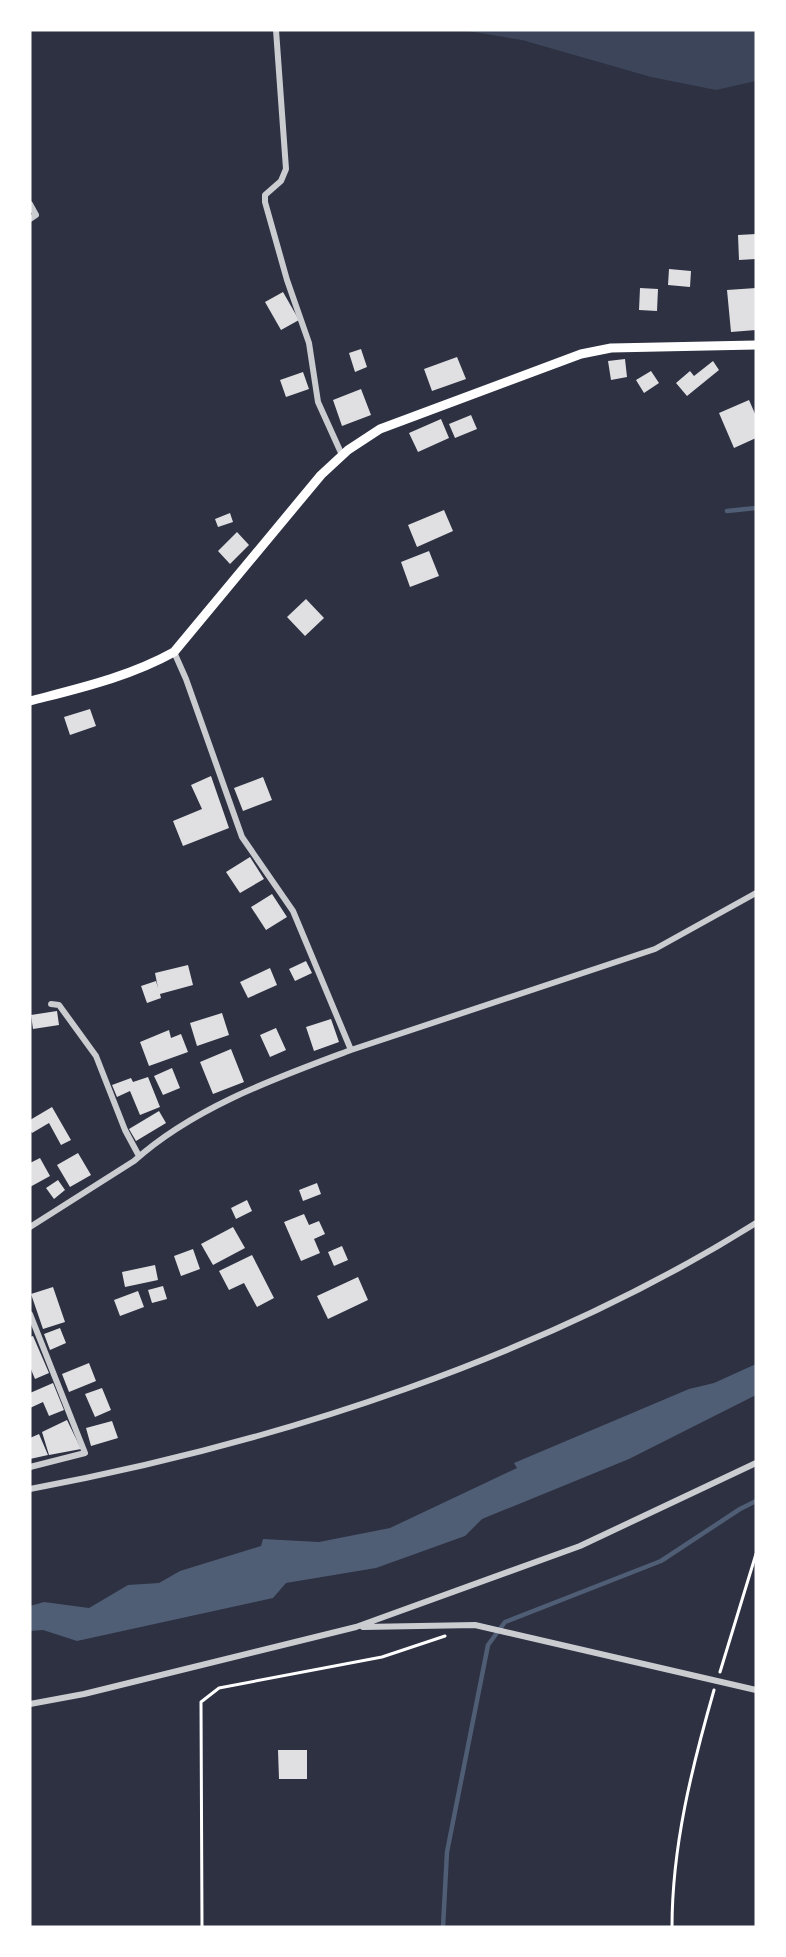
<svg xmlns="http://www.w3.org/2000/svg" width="786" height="1957" font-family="Manrope,sans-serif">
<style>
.green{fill:#3c4559}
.water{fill:#4f5d75}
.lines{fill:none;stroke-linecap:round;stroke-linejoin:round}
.stream{stroke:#4f5d75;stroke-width:4.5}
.building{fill:#e0e0e3}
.path{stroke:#fff;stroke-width:3}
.minor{stroke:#caccd0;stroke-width:6}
.secondary{stroke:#fff;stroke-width:9}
</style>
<rect width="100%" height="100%" fill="#2d3142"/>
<path class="green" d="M 462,30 L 756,30 L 756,81 L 716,90 L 651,77 L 522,40 Z"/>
<path class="water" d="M 756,1364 L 756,1395 L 629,1459 L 482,1519 L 465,1536 L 376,1568 L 286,1583 L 273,1598 L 77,1641 L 43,1630 L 30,1631 L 30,1606 L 44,1602 L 89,1608 L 128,1585 L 159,1583 L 180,1571 L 261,1546 L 263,1539 L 319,1542 L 390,1528 L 517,1468 L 514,1463 L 689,1389 L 714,1383 Z"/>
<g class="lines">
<path class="stream" d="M 727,511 L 756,508
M 443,1927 L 447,1852 L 488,1645 L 505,1622 L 661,1561 L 740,1509 L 756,1501"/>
</g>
<path class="building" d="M 756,234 L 756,259 L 739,260 L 738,235 Z
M 669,269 L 691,271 L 690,287 L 668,285 Z
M 640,288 L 658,289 L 657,311 L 639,310 Z
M 756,288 L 756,330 L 731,332 L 727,290 Z
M 283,292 L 299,320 L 281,330 L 265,302 Z
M 361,349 L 367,367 L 355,372 L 349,353 Z
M 457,357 L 466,379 L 432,391 L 424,369 Z
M 625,359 L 627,377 L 611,380 L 608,361 Z
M 713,361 L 719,370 L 687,396 L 676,383 L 690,371 L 694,376 Z
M 651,371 L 659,383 L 644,393 L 636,380 Z
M 303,372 L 309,389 L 286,397 L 280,380 Z
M 361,389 L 371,415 L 342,426 L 333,400 Z
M 749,400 L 756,416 L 756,438 L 734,448 L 719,413 Z
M 471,415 L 477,429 L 455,438 L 449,424 Z
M 441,419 L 449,438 L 418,452 L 409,433 Z
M 444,510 L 453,531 L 417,547 L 408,525 Z
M 230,513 L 233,522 L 218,527 L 215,519 Z
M 237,532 L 249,545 L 230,564 L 218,551 Z
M 429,551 L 439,576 L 410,587 L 401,562 Z
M 306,599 L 324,618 L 305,636 L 287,617 Z
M 90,709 L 96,726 L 70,735 L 64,717 Z
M 211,776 L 229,828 L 183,846 L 173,821 L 202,809 L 191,785 Z
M 263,777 L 272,800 L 243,811 L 234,788 Z
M 250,857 L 264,879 L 240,893 L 226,872 Z
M 272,894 L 287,917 L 266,930 L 251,907 Z
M 306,961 L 312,973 L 295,981 L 289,969 Z
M 188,965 L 193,985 L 160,994 L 161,998 L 147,1003 L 141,986 L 156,981 L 158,988 L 155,973 Z
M 270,968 L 277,985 L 248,998 L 240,982 Z
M 57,1011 L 59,1025 L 33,1029 L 31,1015 Z
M 222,1013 L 229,1035 L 197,1046 L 190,1023 Z
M 331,1019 L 339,1042 L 314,1051 L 306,1027 Z
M 276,1028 L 286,1050 L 270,1057 L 260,1035 Z
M 169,1030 L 171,1038 L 181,1034 L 188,1052 L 149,1066 L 140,1042 Z
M 231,1049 L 244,1082 L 213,1094 L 200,1062 Z
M 172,1068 L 180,1088 L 163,1095 L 154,1076 Z
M 148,1077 L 160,1107 L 140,1115 L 130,1091 L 117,1097 L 112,1085 L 131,1078 L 133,1082 Z
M 52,1107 L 71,1140 L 61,1145 L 49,1123 L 32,1133 L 30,1130 L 30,1120 Z
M 159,1111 L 166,1123 L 136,1141 L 129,1129 Z
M 78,1153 L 91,1175 L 70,1187 L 57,1165 Z
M 40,1158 L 50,1176 L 30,1187 L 30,1163 Z
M 58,1180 L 65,1190 L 54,1199 L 46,1188 Z
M 317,1183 L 321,1194 L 303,1201 L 299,1190 Z
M 247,1200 L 252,1211 L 236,1219 L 231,1208 Z
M 304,1214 L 309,1225 L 319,1221 L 325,1234 L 314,1239 L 320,1253 L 301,1261 L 284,1222 Z
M 233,1227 L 245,1248 L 213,1265 L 201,1244 Z
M 342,1246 L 348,1260 L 334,1266 L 328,1252 Z
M 193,1249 L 200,1269 L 181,1276 L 174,1256 Z
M 252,1255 L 274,1298 L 257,1307 L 244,1283 L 229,1290 L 219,1271 Z
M 155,1265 L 158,1280 L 125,1287 L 122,1272 Z
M 358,1277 L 368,1300 L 328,1319 L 317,1296 Z
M 163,1286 L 167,1299 L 152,1303 L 148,1290 Z
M 53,1287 L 65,1322 L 43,1329 L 31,1294 Z
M 138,1291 L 144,1307 L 120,1316 L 114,1300 Z
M 60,1328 L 66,1343 L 50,1350 L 44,1334 Z
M 33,1336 L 49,1373 L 35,1379 L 30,1367 L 30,1337 Z
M 89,1363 L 96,1381 L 69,1392 L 62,1374 Z
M 53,1383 L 64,1410 L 49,1416 L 43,1402 L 30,1408 L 30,1393 Z
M 102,1388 L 111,1410 L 95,1417 L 85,1394 Z
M 67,1420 L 81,1449 L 49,1455 L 42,1432 Z
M 112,1421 L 118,1438 L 91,1446 L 86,1428 Z
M 39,1434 L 48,1455 L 30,1459 L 30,1438 Z
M 278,1750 L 307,1750 L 307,1779 L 279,1779 Z"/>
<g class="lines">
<path class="path" d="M 720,1672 L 756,1554
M 202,1927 L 201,1702 L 219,1688 L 382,1657 L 445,1636
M 672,1927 C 672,1846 692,1767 714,1690"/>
<path class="minor" d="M 276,30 L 286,169 L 281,181 L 265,195 L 265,202 L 287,280 L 309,343 L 318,402 L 342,455
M 30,204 L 36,215 L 30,219
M 51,1004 L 59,1005 L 96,1056 L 125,1130 L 139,1156
M 351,1050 L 655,949 L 756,893
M 30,1227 L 134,1161 C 194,1107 276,1078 351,1050 L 293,911 L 242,837 L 186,679 L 174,652
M 30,1314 L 85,1453 L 30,1467
M 30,1489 C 277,1443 542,1357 756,1223
M 363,1627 L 475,1625 L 756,1690
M 30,1704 L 84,1694 L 356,1627 L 580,1546 L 756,1463"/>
<path class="secondary" d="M 30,701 C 80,688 129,677 174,652 L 321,475 L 348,450 L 380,429 L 581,354 L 611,348 L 756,345"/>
</g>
<rect width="786" height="1957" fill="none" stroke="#ffffff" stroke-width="63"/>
</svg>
